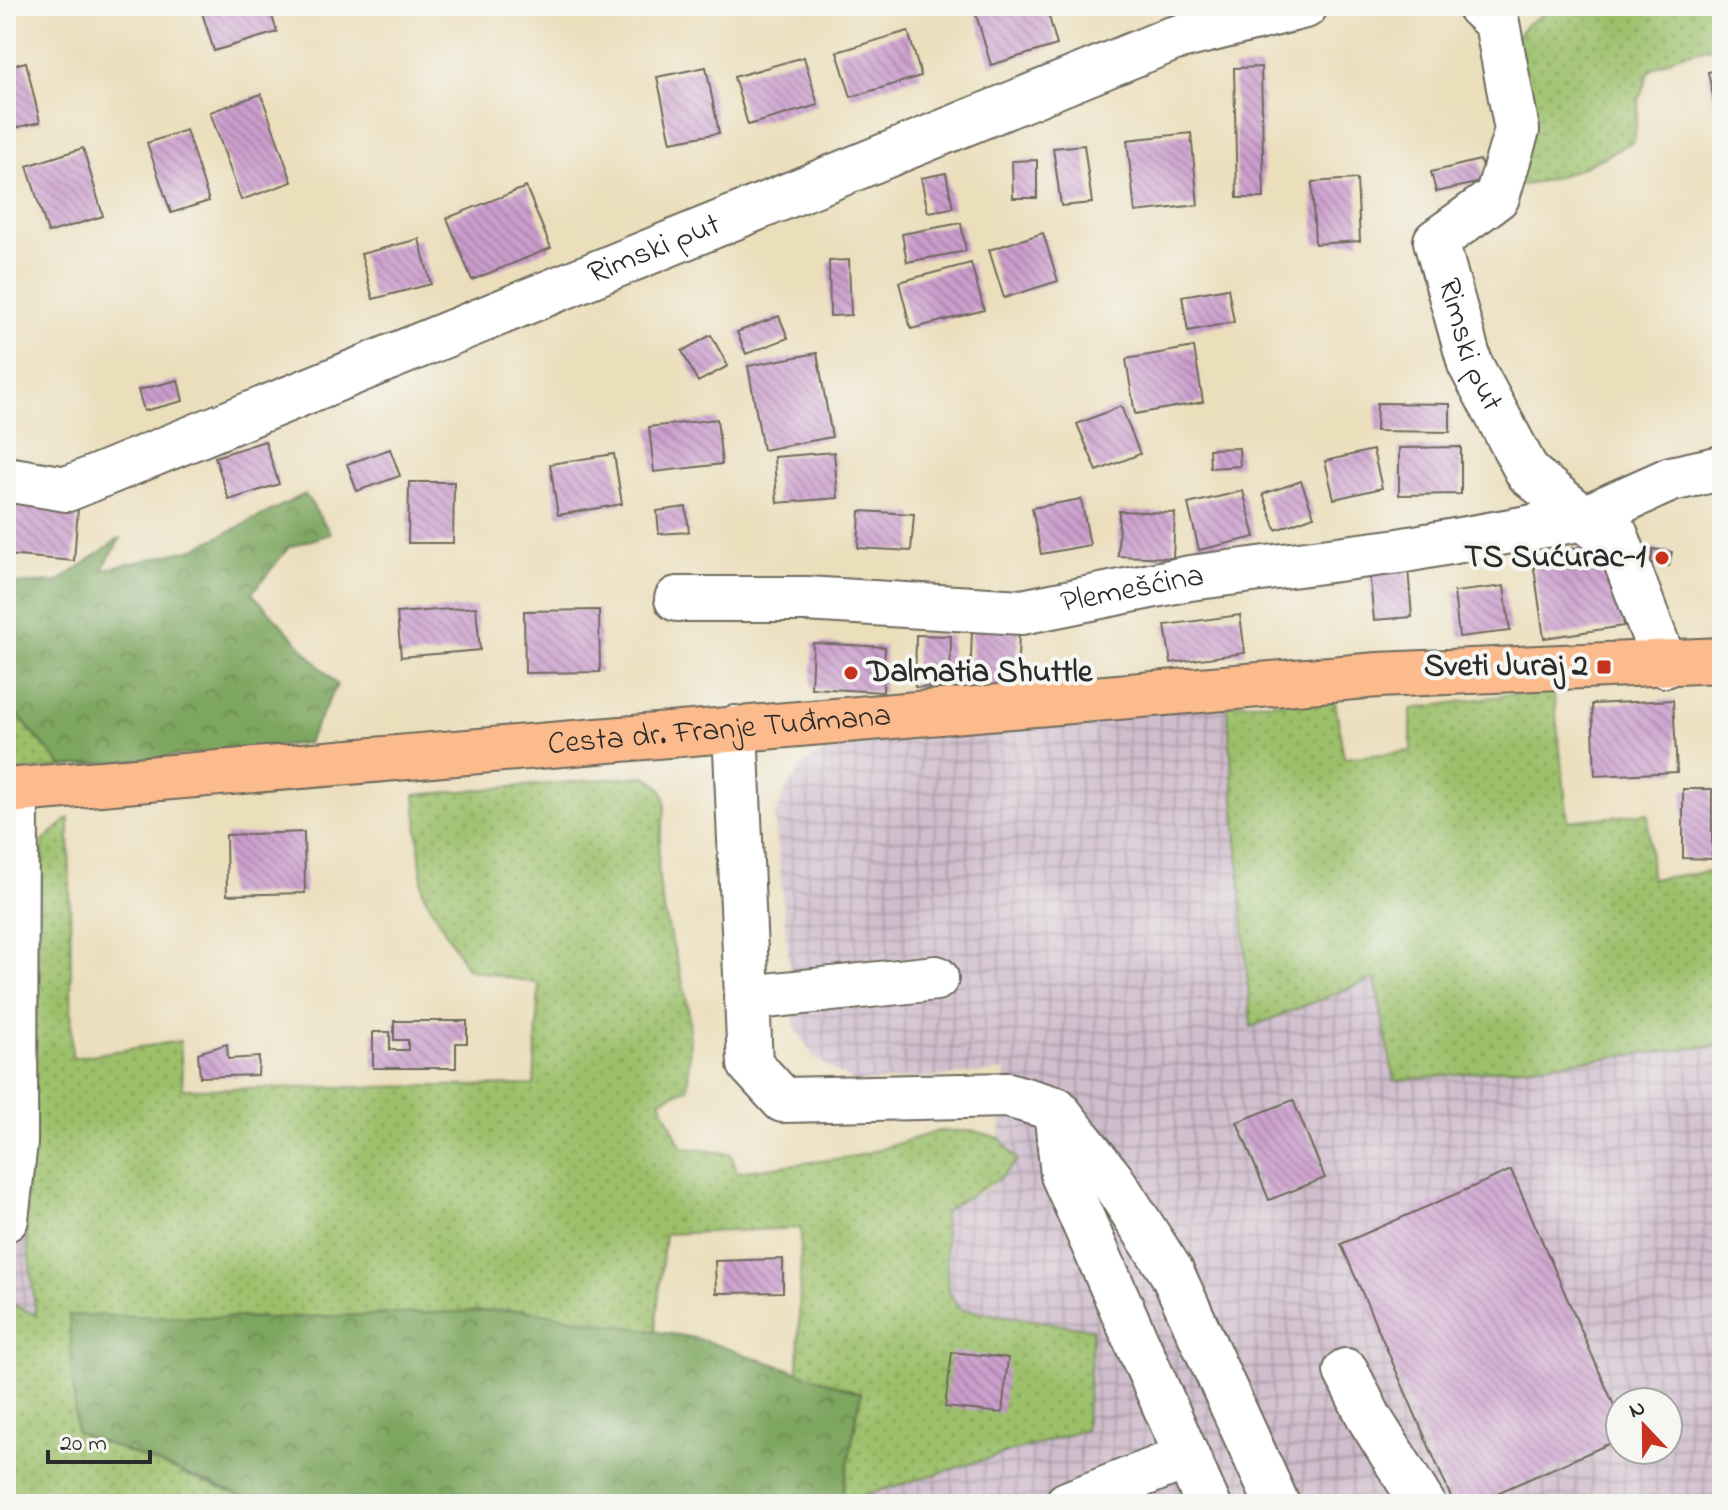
<svg xmlns="http://www.w3.org/2000/svg" width="1728" height="1510" font-family="'Indie Flower',sans-serif">
<style>
.industrial{fill:url(#industrial-grid);fill-rule:evenodd}
.grass{fill:url(#grass-dots);stroke:#64764a;stroke-width:2}
.forest{fill:url(#forest-crowns);stroke:#546844;stroke-width:2}
.building{fill:url(#building-back-hatch)}
.lines{fill:none;stroke-linecap:round;stroke-linejoin:round}
.minor-casing{stroke:#6e6a5d;stroke-width:48}
.major-casing{stroke:#6e6a5d;stroke-width:48}
.minor{stroke:#fff;stroke-width:44}
.major{stroke:#fbbb8d;stroke-width:44}
.poi-dot{fill:#c8321e;stroke:#f6f6f2;stroke-width:3}
.labels{text-anchor:middle;dominant-baseline:central;stroke-width:8;stroke-linejoin:round;paint-order:stroke}
.street-label{font-size:32px;fill:#2b2b2b;stroke:#f6f6f2}
.poi-label{font-size:32px;font-weight:bold;fill:#2b2b2b;stroke:#f6f6f2;text-anchor:end}
</style>
<defs>
<pattern id="industrial-grid" width="8" height="8" patternUnits="userSpaceOnUse" patternTransform="scale(2)"><rect width="8" height="8" fill="#d0bdcc"/><path d="M0 4h8M4 0v8" fill="none" stroke="#a99aa6"/></pattern>
<pattern id="grass-dots" width="8" height="8" patternUnits="userSpaceOnUse" patternTransform="scale(2)"><rect width="8" height="8" fill="#9cc06a"/><path d="M2 2h.1M6 6h.1" fill="none" stroke="#7f9c57" stroke-width="1.8" stroke-linecap="round"/></pattern>
<pattern id="forest-crowns" width="20" height="18" patternUnits="userSpaceOnUse" patternTransform="scale(2)"><rect width="20" height="18" fill="#7da65e"/><path d="M2 6a3 3 0 1 1 6 0M12 15a3 3 0 1 1 6 0" fill="none" stroke="#67874e"/></pattern>
<pattern id="building-back-hatch" width="6" height="6" patternUnits="userSpaceOnUse" patternTransform="scale(2)"><rect width="6" height="6" fill="#cb9dcc"/><path d="M-1 5l2 2M0 0l6 6M5-1l2 2" fill="none" stroke="#a580a6"/></pattern>
</defs>
<rect width="100%" height="100%" fill="#f6f6f2"/>
<filter id="ink" filterUnits="userSpaceOnUse"><feTurbulence type="fractalNoise" baseFrequency=".0125" numOctaves="2"/><feDisplacementMap in="SourceGraphic" scale="16" xChannelSelector="R" yChannelSelector="G"/><feConvolveMatrix kernelMatrix="1 2 1 2 8 2 1 2 1" color-interpolation-filters="sRGB"/></filter>
<filter id="wash" filterUnits="userSpaceOnUse"><feTurbulence type="fractalNoise" baseFrequency=".006" numOctaves="4" result="noise"/><feDisplacementMap in="SourceGraphic" scale="32" xChannelSelector="R" yChannelSelector="G"/><feGaussianBlur stdDeviation="1.8" result="paint"/><feColorMatrix in="noise" values="0 0 0 0 0 0 0 0 0 0 0 0 0 0 0 0 0 1.4 0 .05"/><feComposite in="paint" operator="in"/></filter>
<g filter="url(#wash)">
<rect width="100%" height="100%" fill="#ebdebb"/>
<path class="industrial" d="M 1227,703 L 1375,978 L 1395,1081 L 1722,1045 L 1722,1504 L 837,1504 L 1085,1430 L 1092,1329 L 960,1309 L 948,1291 L 944,1213 L 956,1202 L 987,1190 L 1017,1160 L 1000,1138 L 1005,1071 L 856,1083 L 815,1059 L 795,1027 L 775,818 L 785,791 L 802,766 L 835,744 ZM 1620,1402 L 1668,1402 L 1668,1450 L 1620,1450 Z
M 6,1049 L 25,1222 L 36,1316 L 6,1302 Z"/>
<path class="grass" d="M 1558,6 L 1722,6 L 1722,45 L 1678,55 L 1649,71 L 1639,99 L 1634,141 C 1597,161 1559,181 1517,186 L 1514,40 L 1527,24 Z
M 1553,688 L 1568,821 L 1648,813 L 1651,879 L 1722,870 L 1722,1045 L 1394,1081 L 1375,978 L 1251,1027 L 1227,703 L 1335,702 L 1344,758 L 1411,751 L 1411,709 Z
M 6,702 L 63,767 L 6,773 Z
M 645,776 C 675,792 664,809 660,839 C 651,896 679,952 688,1008 C 692,1034 688,1063 688,1088 L 660,1100 L 681,1147 L 731,1154 L 737,1172 L 857,1156 L 939,1131 L 974,1131 L 1000,1138 L 1017,1160 C 995,1190 969,1190 944,1213 L 948,1291 L 960,1309 L 1093,1329 L 1085,1430 L 841,1502 L 861,1394 L 798,1373 L 801,1228 L 665,1234 L 655,1332 L 523,1310 L 274,1318 L 69,1315 L 182,1474 L 263,1504 L 6,1504 L 6,1302 L 36,1315 L 25,1222 L 43,841 L 69,818 L 72,1058 L 180,1041 L 183,1089 L 534,1085 L 539,984 L 467,969 L 423,893 L 415,795 Z"/>
<path class="forest" d="M 305,494 L 331,534 L 289,547 L 252,593 L 337,685 L 307,743 L 63,767 L 6,702 L 6,584 L 58,582 L 121,537 L 102,570 L 194,549 Z
M 523,1310 L 696,1338 L 861,1393 L 841,1502 L 263,1504 L 76,1432 L 69,1315 L 274,1318 Z"/>
<g id="blocks">
<path class="building" d="M 200,6 L 269,6 L 277,32 L 214,51 Z
M 993,6 L 1046,6 L 1057,45 L 991,65 L 975,11 Z
M 908,31 L 921,76 L 851,97 L 837,52 Z
M 804,57 L 818,105 L 748,125 L 734,77 Z
M 26,62 L 40,122 L 6,130 L 6,67 Z
M 706,67 L 719,133 L 671,142 L 657,77 Z
M 1261,67 L 1264,198 L 1237,198 L 1234,68 Z
M 1722,69 L 1722,124 L 1719,125 L 1708,72 Z
M 261,94 L 292,182 L 241,200 L 210,112 Z
M 186,130 L 209,201 L 171,213 L 147,143 Z
M 1191,133 L 1198,205 L 1135,212 L 1127,140 Z
M 1084,145 L 1092,203 L 1061,206 L 1053,148 Z
M 83,148 L 103,216 L 48,233 L 27,166 Z
M 1037,160 L 1037,198 L 1013,198 L 1012,161 Z
M 1480,160 L 1485,181 L 1436,192 L 1431,172 Z
M 946,173 L 953,208 L 928,212 L 921,178 Z
M 1357,179 L 1360,241 L 1315,244 L 1312,182 Z
M 526,187 L 551,248 L 472,280 L 447,218 Z
M 961,223 L 966,251 L 907,262 L 902,234 Z
M 1043,233 L 1058,281 L 1004,298 L 989,250 Z
M 419,239 L 431,284 L 373,299 L 361,254 Z
M 849,260 L 851,315 L 830,316 L 829,261 Z
M 971,263 L 984,310 L 911,329 L 899,282 Z
M 6,283 L 13,301 L 6,303 Z
M 1228,288 L 1234,322 L 1188,331 L 1182,296 Z
M 779,316 L 788,338 L 746,354 L 737,332 Z
M 711,335 L 728,366 L 698,382 L 682,351 Z
M 1194,347 L 1203,402 L 1135,414 L 1126,359 Z
M 817,353 L 832,437 L 763,450 L 748,366 Z
M 178,380 L 183,401 L 144,411 L 138,390 Z
M 1377,403 L 1450,404 L 1450,432 L 1376,431 Z
M 1121,406 L 1140,454 L 1097,471 L 1077,424 Z
M 717,419 L 722,464 L 654,472 L 649,427 Z
M 265,441 L 279,484 L 229,500 L 215,457 Z
M 1461,447 L 1461,494 L 1399,495 L 1399,448 Z
M 1239,448 L 1240,466 L 1210,468 L 1209,449 Z
M 390,449 L 400,476 L 357,491 L 347,464 Z
M 1373,450 L 1382,488 L 1334,499 L 1325,461 Z
M 834,452 L 838,498 L 777,503 L 774,457 Z
M 614,454 L 622,504 L 558,515 L 550,464 Z
M 1301,481 L 1314,516 L 1276,530 L 1263,494 Z
M 409,482 L 454,482 L 453,543 L 408,543 Z
M 1243,491 L 1255,537 L 1199,550 L 1188,504 Z
M 1081,499 L 1090,545 L 1041,554 L 1032,508 Z
M 6,501 L 78,508 L 74,561 L 6,555 Z
M 686,507 L 689,532 L 659,534 L 657,511 Z
M 860,511 L 914,514 L 911,551 L 858,548 Z
M 1119,511 L 1175,513 L 1173,558 L 1118,556 Z
M 1612,543 L 1624,626 L 1544,638 L 1532,554 Z
M 1653,549 L 1672,552 L 1669,566 L 1651,563 Z
M 1408,568 L 1412,617 L 1374,620 L 1369,571 Z
M 1504,586 L 1510,631 L 1459,637 L 1454,592 Z
M 476,607 L 480,650 L 401,657 L 397,613 Z
M 599,610 L 600,672 L 525,673 L 524,611 Z
M 1240,615 L 1245,653 L 1171,663 L 1165,625 Z
M 972,629 L 1019,630 L 1017,689 L 970,688 Z
M 916,635 L 951,636 L 950,688 L 915,687 Z
M 813,643 L 885,647 L 883,692 L 811,688 Z
M 1673,700 L 1677,772 L 1595,776 L 1592,704 Z
M 1683,789 L 1712,789 L 1712,859 L 1683,858 Z
M 304,832 L 305,893 L 227,895 L 226,835 Z
M 394,1021 L 467,1021 L 467,1043 L 456,1043 L 456,1068 L 373,1068 L 373,1032 L 390,1032 L 390,1050 L 408,1050 L 408,1040 L 394,1040 Z
M 227,1044 L 228,1059 L 259,1057 L 258,1075 L 200,1077 L 198,1053 Z
M 1293,1100 L 1325,1178 L 1269,1200 L 1237,1122 Z
M 1511,1170 L 1620,1419 L 1620,1439 L 1472,1504 L 1454,1504 L 1341,1244 Z
M 783,1259 L 783,1292 L 716,1293 L 715,1261 Z
M 952,1352 L 1008,1358 L 1002,1413 L 945,1407 Z"/>
</g>
</g>
<g filter="url(#ink)">
<use href="#blocks" fill-opacity="0" stroke="#6e6a5d" stroke-width="2"/>
<g class="lines">
<defs>
<g id="minor">
<path id="s1" d="M 1479,6 L 1497,23 L 1517,130 L 1497,197 L 1436,241 L 1470,364 L 1528,473 L 1597,529 L 1616,535 L 1665,665"/>
<path id="s2" d="M 6,479 L 67,489 L 1172,39 L 1305,6"/>
<path id="s3" d="M 677,599 L 806,599 L 1022,612 L 1190,578 L 1399,551 L 1584,518 L 1671,479 L 1722,468"/>
<path d="M 735,728 L 750,1064 L 783,1100 L 1008,1095 L 1056,1109 L 1063,1175 L 1208,1504"/>
<path d="M 746,998 L 936,978"/>
<path d="M 1056,1109 L 1112,1180 L 1172,1273 L 1277,1504"/>
<path d="M 6,1219 L 15,1143 L 16,791"/>
<path d="M 1346,1371 L 1370,1419 L 1423,1504"/>
<path d="M 1067,1504 L 1187,1457"/>
</g>
<g id="major">
<path id="s4" d="M 6,791 L 1378,675 L 1722,660"/>
</g>
</defs>
<use href="#minor" class="minor-casing"/>
<use href="#major" class="major-casing"/>
<use href="#minor" class="minor"/>
<use href="#major" class="major"/>
</g>
</g>
<g class="poi-dot">
<circle cx="1662" cy="558" r="8"/>
<rect x="1596" y="659" width="16" height="16" rx="4"/>
<circle cx="851" cy="673" r="8"/>
</g>
<g class="labels">
<g class="street-label">
<text stroke="none"><textPath href="#s2" startOffset="696">Rimski put</textPath></text>
<text stroke="none"><textPath href="#s1" startOffset="388">Rimski put</textPath></text>
<text stroke="none"><textPath href="#s3" startOffset="458">Plemešćina</textPath></text>
<text stroke="none"><textPath href="#s4" startOffset="716">Cesta dr. Franje Tuđmana</textPath></text>
</g>
<g class="poi-label">
<text x="1646" y="558">TS Sućurac-1</text>
<text x="1588" y="667">Sveti Juraj 2</text>
<text x="867" y="673" text-anchor="start">Dalmatia Shuttle</text>
</g>
</g>
<rect width="1728" height="1510" fill="none" stroke="#f6f6f2" stroke-width="32"/>
<g transform="translate(1644 1426) rotate(338)"><circle r="38" fill="#f6f6f2" stroke="#a5a5a2" stroke-width="2"/>
<path d="M0-6L14 30L0 20L-14 30Z" fill="#c8321e"/>
<text y="-12" font-size="22" font-weight="bold" text-anchor="middle" fill="#2b2b2b">N</text>
</g>
<path d="M48 1450v12h102v-12" fill="none" stroke="#2b2b2b" stroke-width="4"/>
<text x="60" y="1450" font-size="24" fill="#2b2b2b" stroke="#f6f6f2" stroke-width="6" paint-order="stroke">20 m</text>
</svg>
